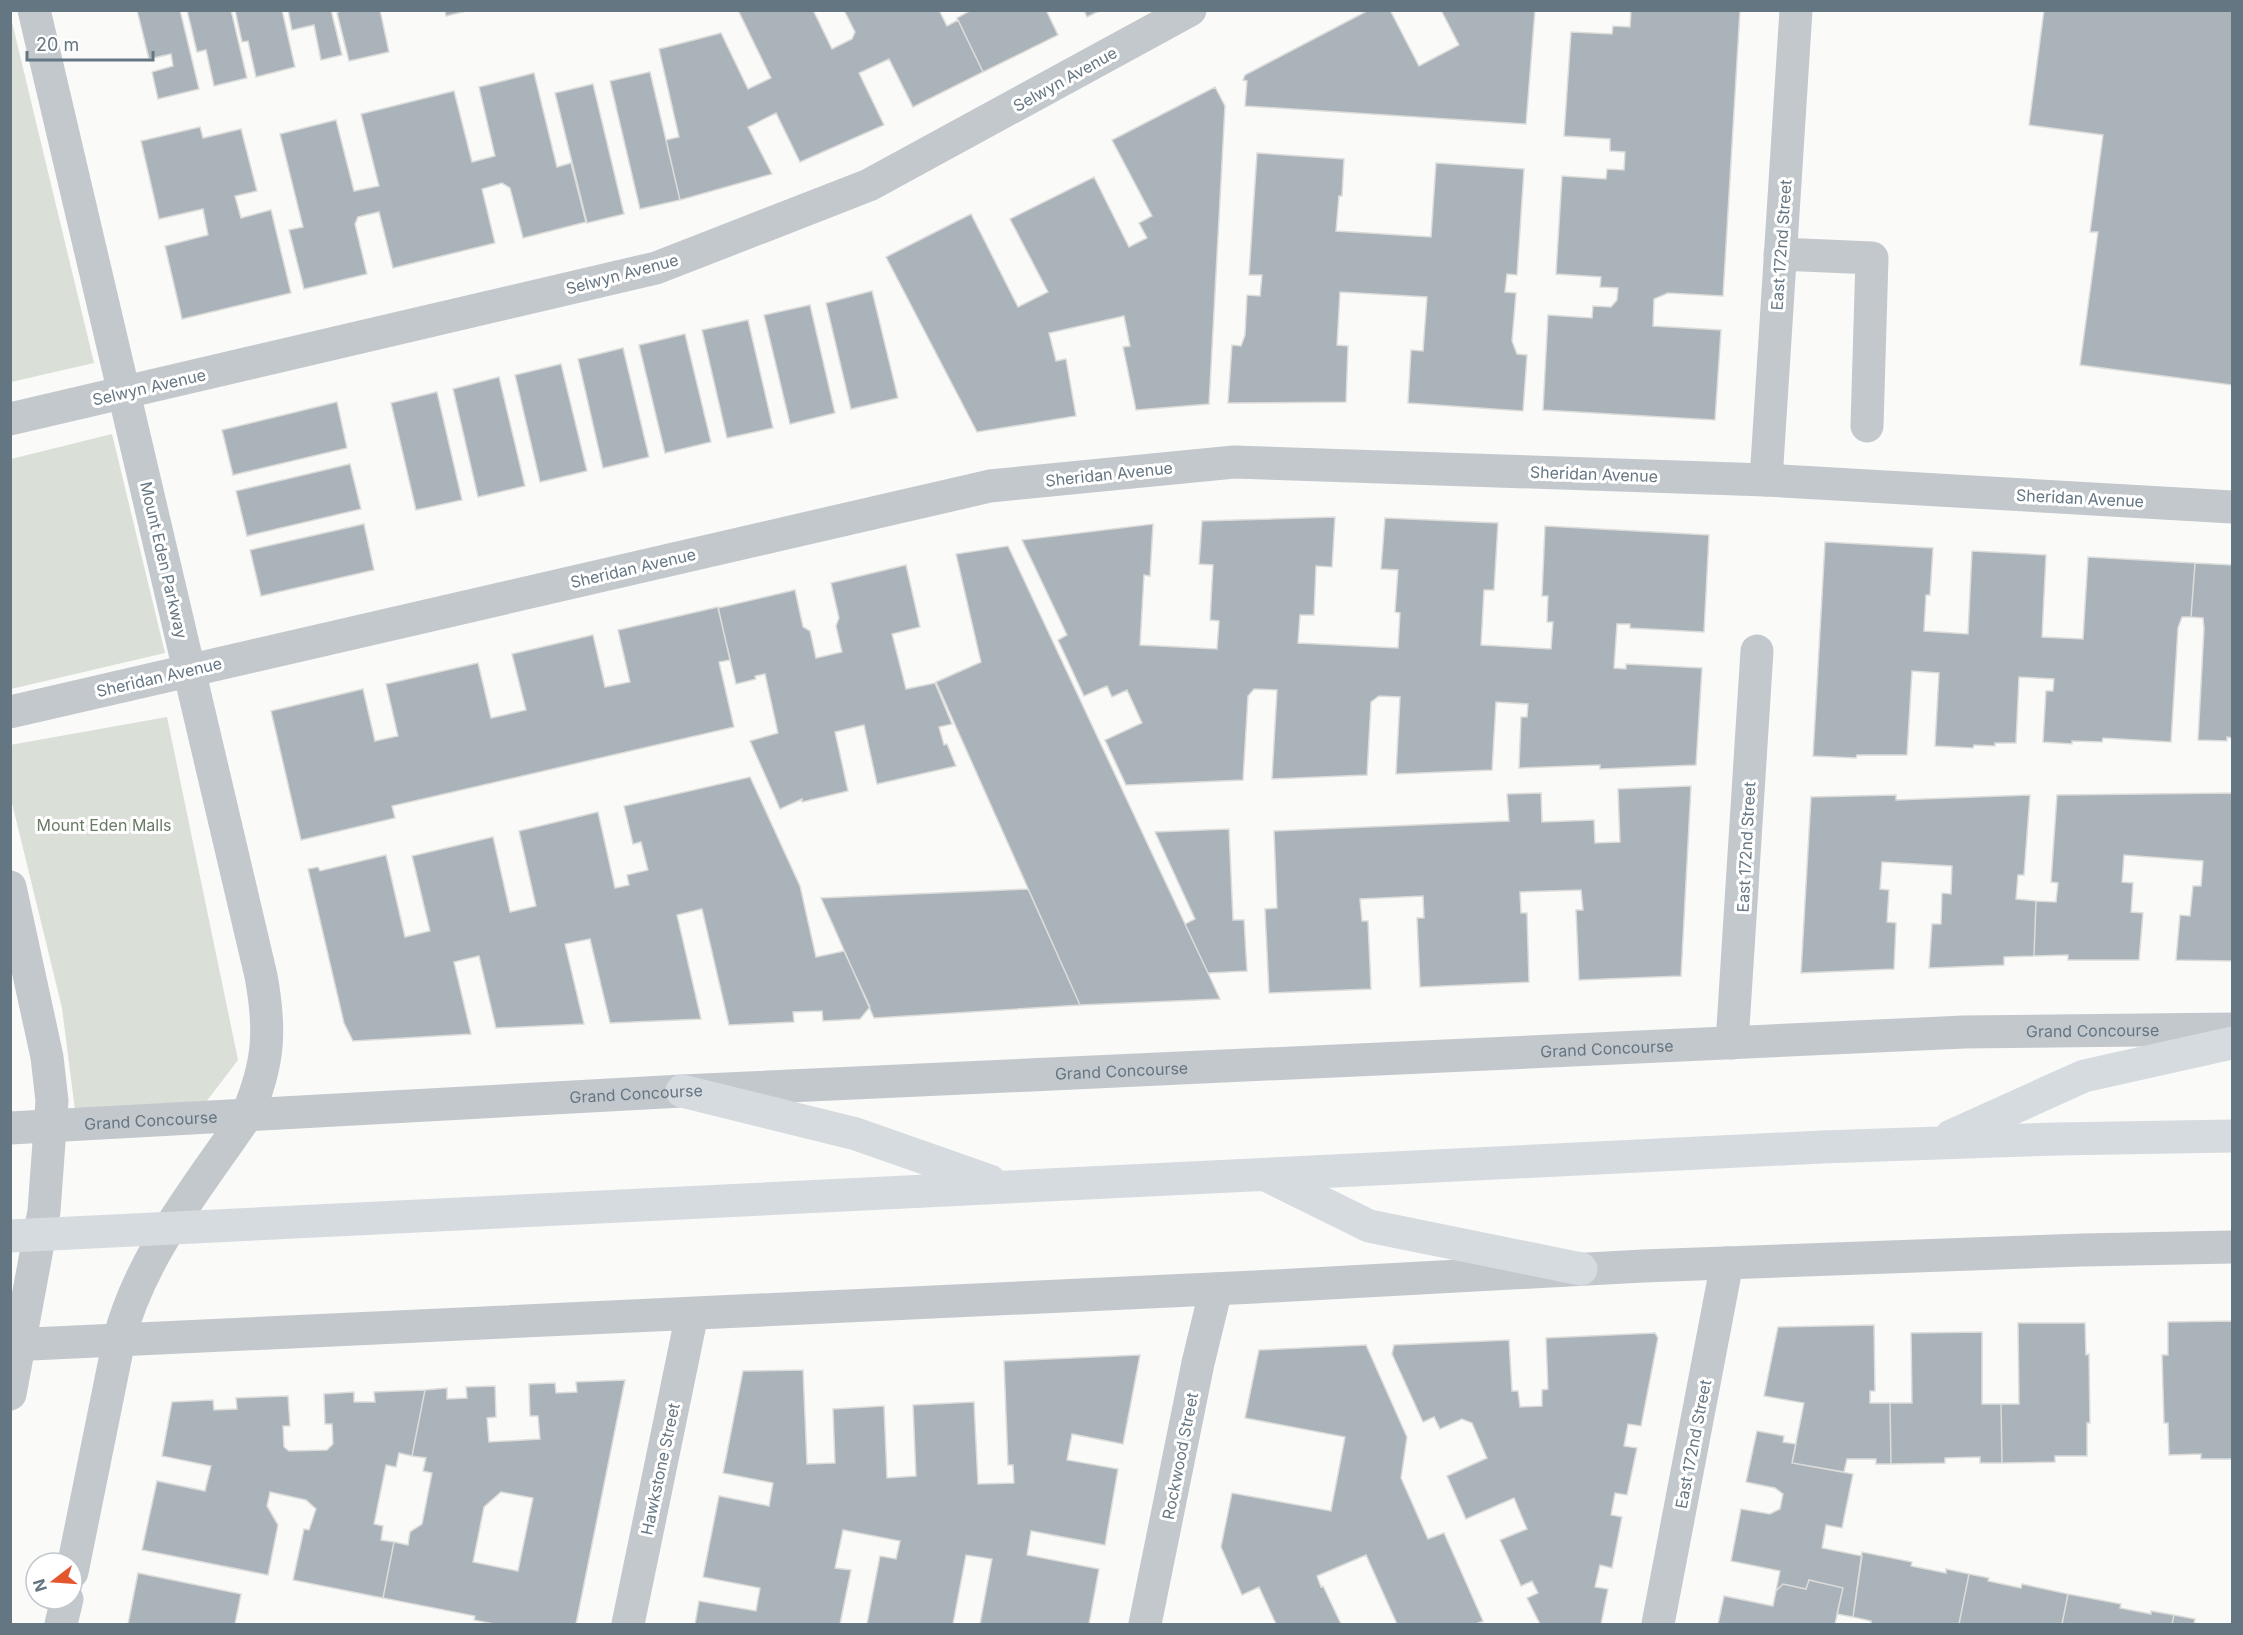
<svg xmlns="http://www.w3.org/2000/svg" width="2243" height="1635" font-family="Inter,sans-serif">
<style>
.green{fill:#dadfd7}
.building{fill:#aab3b9;stroke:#dcdcda;stroke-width:1.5;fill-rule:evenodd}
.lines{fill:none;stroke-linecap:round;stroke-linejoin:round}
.minor{stroke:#c3c8cc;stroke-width:33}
.major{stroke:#d6dbdf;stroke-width:33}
.labels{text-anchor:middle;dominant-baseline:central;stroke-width:6;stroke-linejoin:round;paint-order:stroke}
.street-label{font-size:16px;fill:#657683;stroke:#fff}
.park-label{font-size:16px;fill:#687a64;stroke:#fff}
</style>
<rect width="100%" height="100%" fill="#fafaf8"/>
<path class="green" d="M 10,14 L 94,363 L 11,382 L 10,382 Z
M 112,434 L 165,653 L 11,689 L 11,459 Z
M 167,717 L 238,1060 L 206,1102 L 75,1110 L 62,1008 L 11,799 L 10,745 Z"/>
<path class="building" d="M 137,10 L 180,10 L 199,89 L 158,99 L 152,72 L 173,66 L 171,54 L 149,59 Z
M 187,10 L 231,10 L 247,78 L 214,86 L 206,50 L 197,52 Z
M 235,10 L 282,10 L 295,67 L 256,77 L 248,41 L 242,42 Z
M 288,10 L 331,10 L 342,55 L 321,60 L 314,25 L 292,30 Z
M 341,10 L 380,10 L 389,52 L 349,61 L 337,13 Z
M 445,10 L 471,10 L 446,16 Z
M 738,10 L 813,10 L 832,49 L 852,39 L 855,32 L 844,10 L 939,10 L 947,26 L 958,20 L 983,72 L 913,107 L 889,59 L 859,73 L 884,125 L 800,162 L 776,113 L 748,127 L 772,174 L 680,200 L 666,140 L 679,137 L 659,49 L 721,33 L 748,89 L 771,78 Z
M 971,10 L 1046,10 L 1058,35 L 983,72 L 957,18 Z
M 1084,10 L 1101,10 L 1087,17 Z
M 1369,10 L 1390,10 L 1419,66 L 1459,45 L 1441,10 L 1535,10 L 1526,124 L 1245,106 L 1247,81 L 1243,80 L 1245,75 Z
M 1631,10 L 1740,10 L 1723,296 L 1668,293 L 1654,299 L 1653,326 L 1721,330 L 1715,420 L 1543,410 L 1548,315 L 1592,318 L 1593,306 L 1611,307 L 1617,300 L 1618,288 L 1600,287 L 1601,277 L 1556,274 L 1562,176 L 1606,179 L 1607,169 L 1624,170 L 1625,152 L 1610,151 L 1610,139 L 1564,136 L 1571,32 L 1612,34 L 1613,26 L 1630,27 Z
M 2044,10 L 2232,10 L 2232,385 L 2080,365 L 2098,232 L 2090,232 L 2103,135 L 2029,125 Z
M 650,72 L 680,200 L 640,209 L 610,81 Z
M 534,73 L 557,167 L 571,163 L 586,222 L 523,238 L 510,188 L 502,183 L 482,189 L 495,243 L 393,268 L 379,212 L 358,217 L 355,224 L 367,274 L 304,289 L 289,230 L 303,227 L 280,134 L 336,120 L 354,191 L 379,186 L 361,114 L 454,91 L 472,162 L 495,156 L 479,87 Z
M 593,84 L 624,214 L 587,223 L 555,93 Z
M 1215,87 L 1225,106 L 1209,404 L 1136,410 L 1123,347 L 1130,346 L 1124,316 L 1049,333 L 1056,361 L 1066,359 L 1076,416 L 977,432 L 886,257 L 971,214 L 1018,307 L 1048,292 L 1010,219 L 1094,177 L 1129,247 L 1147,238 L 1139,223 L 1152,216 L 1112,140 Z
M 200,127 L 203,138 L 241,129 L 257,191 L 235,196 L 241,218 L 271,210 L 291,293 L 182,319 L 165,246 L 208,235 L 203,209 L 159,219 L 141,141 Z
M 1257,153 L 1344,159 L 1342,196 L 1339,196 L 1336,231 L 1431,237 L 1436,163 L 1524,169 L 1517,275 L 1507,274 L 1505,292 L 1516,293 L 1512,341 L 1517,354 L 1527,355 L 1523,411 L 1408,403 L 1411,350 L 1423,351 L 1427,297 L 1340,292 L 1337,345 L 1348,346 L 1346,402 L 1228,403 L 1232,345 L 1241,346 L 1245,335 L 1247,295 L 1260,296 L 1262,275 L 1249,275 Z
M 872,291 L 898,398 L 851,409 L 826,303 Z
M 810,305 L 835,413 L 790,424 L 764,315 Z
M 748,320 L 773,428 L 727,438 L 702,330 Z
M 685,334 L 711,442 L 665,453 L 639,345 Z
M 623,348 L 649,457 L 603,468 L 578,359 Z
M 561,364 L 587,471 L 540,482 L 515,375 Z
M 499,377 L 525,486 L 478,497 L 453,389 Z
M 437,392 L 462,500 L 416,510 L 391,403 Z
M 337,402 L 347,448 L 233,475 L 222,430 Z
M 350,464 L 361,509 L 247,536 L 236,491 Z
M 1335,517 L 1332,567 L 1316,566 L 1314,615 L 1300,615 L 1298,643 L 1398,648 L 1400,613 L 1395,612 L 1398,570 L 1381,569 L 1385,518 L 1498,523 L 1494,590 L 1484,590 L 1481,645 L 1551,649 L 1553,622 L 1547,622 L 1548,596 L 1542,596 L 1545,526 L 1709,535 L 1704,632 L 1630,628 L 1630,624 L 1617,624 L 1614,668 L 1626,669 L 1626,664 L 1702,668 L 1696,765 L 1600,769 L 1600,765 L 1519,768 L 1521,717 L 1527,717 L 1528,704 L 1496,702 L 1492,770 L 1396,774 L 1400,697 L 1379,696 L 1371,702 L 1367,775 L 1272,779 L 1277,690 L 1254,689 L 1248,696 L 1243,780 L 1126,785 L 1105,740 L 1142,723 L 1127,690 L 1112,697 L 1107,686 L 1084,696 L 1058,640 L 1067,635 L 1022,540 L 1153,524 L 1150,576 L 1144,575 L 1140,645 L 1217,649 L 1219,621 L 1210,620 L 1213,565 L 1199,564 L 1202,521 Z
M 364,524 L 374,570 L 261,596 L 250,550 Z
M 1825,542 L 1933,548 L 1930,595 L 1926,595 L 1924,631 L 1968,634 L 1972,551 L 2046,555 L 2042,637 L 2083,639 L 2088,557 L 2195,563 L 2191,617 L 2182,617 L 2178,628 L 2171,742 L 2103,738 L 2102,742 L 2072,741 L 2072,744 L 2043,742 L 2046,691 L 2053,691 L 2054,679 L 2019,677 L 2016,743 L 1995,743 L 1995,746 L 1974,745 L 1973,748 L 1935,746 L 1939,673 L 1912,671 L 1907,755 L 1857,755 L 1856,758 L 1813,756 Z
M 1008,546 L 1208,973 L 1220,999 L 1080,1005 L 936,682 L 981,662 L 956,554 Z
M 2195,563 L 2232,565 L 2232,738 L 2227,737 L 2227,741 L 2198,740 L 2204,629 L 2203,618 L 2191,617 Z
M 906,565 L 920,627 L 892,634 L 906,689 L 935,683 L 952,724 L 939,727 L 944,745 L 947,744 L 956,766 L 877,784 L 864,725 L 835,732 L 848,791 L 802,802 L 802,799 L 780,809 L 750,741 L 778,733 L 765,674 L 755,676 L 756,679 L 736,684 L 718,608 L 795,590 L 803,627 L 810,631 L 816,658 L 842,652 L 836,626 L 839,618 L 831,583 Z
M 718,607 L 730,660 L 719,662 L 734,727 L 392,806 L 395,818 L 301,840 L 271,711 L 363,689 L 375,741 L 398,736 L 386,684 L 478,663 L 491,718 L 526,710 L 512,654 L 593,635 L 605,687 L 630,682 L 618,630 Z
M 750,777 L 800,886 L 816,957 L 844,951 L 870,1007 L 860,1019 L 823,1021 L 822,1011 L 793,1012 L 794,1022 L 729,1025 L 702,909 L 677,915 L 701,1019 L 610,1023 L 590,939 L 565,944 L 584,1024 L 496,1028 L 479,956 L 454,962 L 471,1034 L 353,1041 L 344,1023 L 308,869 L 318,867 L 320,871 L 386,855 L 405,937 L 430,931 L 412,856 L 493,837 L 510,912 L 536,906 L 519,831 L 598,812 L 615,888 L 629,885 L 627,875 L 648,870 L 641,842 L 633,844 L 624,806 Z
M 1691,786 L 1681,976 L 1579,980 L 1576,910 L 1583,910 L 1581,890 L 1520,892 L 1521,913 L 1527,913 L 1529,982 L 1420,987 L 1417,918 L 1424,918 L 1423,896 L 1360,899 L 1362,921 L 1368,921 L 1371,989 L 1269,993 L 1265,909 L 1277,908 L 1274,831 L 1509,821 L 1507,794 L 1541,793 L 1542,822 L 1594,820 L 1595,843 L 1620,842 L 1618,789 Z
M 2232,793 L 2232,961 L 2176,960 L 2180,915 L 2190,916 L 2193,886 L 2201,886 L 2203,861 L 2124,855 L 2122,882 L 2133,883 L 2131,912 L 2143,913 L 2139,960 L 2068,960 L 2068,955 L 2034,956 L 2036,901 L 2056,902 L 2058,883 L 2051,882 L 2057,795 Z
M 1896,795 L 1896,800 L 2030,795 L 2024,875 L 2018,875 L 2016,899 L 2036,901 L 2034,956 L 2004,957 L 2004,965 L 1929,968 L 1932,924 L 1941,924 L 1942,893 L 1951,894 L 1952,866 L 1882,862 L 1880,889 L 1889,890 L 1887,922 L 1896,923 L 1894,969 L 1801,973 L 1811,797 Z
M 1229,829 L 1233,920 L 1244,920 L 1247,971 L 1208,973 L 1185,924 L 1195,919 L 1155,832 Z
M 1028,889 L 1080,1005 L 874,1018 L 821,898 Z
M 2232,1321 L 2232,1459 L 2201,1459 L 2201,1454 L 2169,1455 L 2168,1423 L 2164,1423 L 2162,1355 L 2168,1355 L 2168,1322 Z
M 2018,1323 L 2085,1323 L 2086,1355 L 2089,1354 L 2090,1423 L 2087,1423 L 2087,1456 L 2055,1456 L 2055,1462 L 2002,1463 L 2001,1404 L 2019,1404 Z
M 1874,1325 L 1875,1391 L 1870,1391 L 1870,1403 L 1890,1403 L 1891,1464 L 1876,1464 L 1876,1459 L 1847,1459 L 1844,1472 L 1792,1463 L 1804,1403 L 1764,1396 L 1778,1327 Z
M 1982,1332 L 1982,1404 L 2001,1404 L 2002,1463 L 1980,1463 L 1980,1457 L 1945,1458 L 1945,1463 L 1891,1464 L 1890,1403 L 1912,1403 L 1911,1333 Z
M 1655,1333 L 1658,1338 L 1641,1426 L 1628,1424 L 1624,1446 L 1637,1448 L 1627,1495 L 1615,1493 L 1611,1515 L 1622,1517 L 1612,1568 L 1600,1565 L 1595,1587 L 1608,1589 L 1601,1624 L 1540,1624 L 1527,1598 L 1538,1593 L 1532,1581 L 1521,1586 L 1500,1540 L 1527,1529 L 1514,1498 L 1466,1519 L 1447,1476 L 1487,1458 L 1472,1423 L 1462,1419 L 1440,1429 L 1434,1417 L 1423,1422 L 1392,1354 L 1394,1345 L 1509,1340 L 1512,1391 L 1518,1391 L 1520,1407 L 1542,1406 L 1542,1390 L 1548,1389 L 1546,1338 Z
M 1366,1345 L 1407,1437 L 1401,1478 L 1428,1539 L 1444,1533 L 1483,1621 L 1476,1624 L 1397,1624 L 1366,1555 L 1317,1576 L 1321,1587 L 1323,1586 L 1341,1624 L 1276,1624 L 1259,1587 L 1242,1595 L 1221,1547 L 1232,1493 L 1331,1511 L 1345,1437 L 1245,1418 L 1259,1350 Z
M 1140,1355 L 1123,1444 L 1072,1434 L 1067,1460 L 1118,1469 L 1105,1545 L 1031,1531 L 1027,1555 L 1099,1569 L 1089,1624 L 980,1624 L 992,1559 L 966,1555 L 953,1624 L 867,1624 L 880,1556 L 896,1559 L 900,1541 L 843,1530 L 835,1568 L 851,1570 L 840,1624 L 695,1624 L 699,1601 L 756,1611 L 760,1588 L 703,1577 L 719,1496 L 769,1506 L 773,1483 L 723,1473 L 743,1371 L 803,1370 L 807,1464 L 835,1463 L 833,1409 L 884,1406 L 887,1478 L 916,1476 L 913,1405 L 974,1402 L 978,1484 L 1014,1483 L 1013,1465 L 1008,1465 L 1004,1361 Z
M 625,1380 L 576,1624 L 494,1624 L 474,1620 L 475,1616 L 383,1598 L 394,1542 L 408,1545 L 410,1532 L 422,1524 L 432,1473 L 423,1471 L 426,1458 L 412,1456 L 425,1390 L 447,1388 L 447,1399 L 467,1398 L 466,1387 L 495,1386 L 496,1417 L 487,1418 L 489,1442 L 540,1439 L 538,1416 L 530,1416 L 529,1384 L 555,1383 L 556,1393 L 577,1392 L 576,1382 ZM 501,1492 L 533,1498 L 518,1571 L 473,1562 L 484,1507 Z
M 425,1390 L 412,1456 L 399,1453 L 396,1467 L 386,1465 L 374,1524 L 383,1526 L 381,1540 L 394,1542 L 383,1598 L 293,1580 L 304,1529 L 309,1530 L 316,1509 L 306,1500 L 270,1492 L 267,1506 L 278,1525 L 268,1575 L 142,1550 L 157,1481 L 205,1491 L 211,1466 L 162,1456 L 172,1402 L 213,1400 L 214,1410 L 237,1409 L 236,1398 L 288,1396 L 290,1426 L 283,1426 L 284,1447 L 289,1451 L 327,1450 L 333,1444 L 332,1424 L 325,1424 L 324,1394 L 354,1392 L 354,1402 L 375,1402 L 374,1392 Z
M 1757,1431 L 1784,1436 L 1783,1442 L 1796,1444 L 1792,1463 L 1853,1474 L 1842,1528 L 1826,1525 L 1822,1548 L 1862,1556 L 1853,1617 L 1837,1614 L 1843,1588 L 1809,1580 L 1806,1589 L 1783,1584 L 1776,1591 L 1780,1571 L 1731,1561 L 1741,1509 L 1770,1514 L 1780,1509 L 1783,1494 L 1775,1488 L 1746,1482 Z
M 1862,1552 L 1912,1562 L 1911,1566 L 1946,1573 L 1946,1569 L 1969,1574 L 1959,1624 L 1871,1624 L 1871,1621 L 1853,1617 Z
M 138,1573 L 241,1594 L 235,1624 L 128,1624 Z
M 1969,1574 L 1989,1578 L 1988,1581 L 2021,1588 L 2022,1584 L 2068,1594 L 2062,1624 L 1959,1624 Z
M 1809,1580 L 1843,1588 L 1835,1624 L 1718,1624 L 1724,1596 L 1773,1606 L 1776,1591 L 1783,1584 L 1806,1589 Z
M 2068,1594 L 2121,1604 L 2120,1608 L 2151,1614 L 2151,1611 L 2174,1615 L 2172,1624 L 2062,1624 Z
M 2174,1615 L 2195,1619 L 2194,1623 L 2201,1624 L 2172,1624 Z"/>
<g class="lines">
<g class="minor">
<path d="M 34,10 L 261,976 C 271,1030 269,1064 247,1115 C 199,1186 140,1256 119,1340 L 72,1572"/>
<path d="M 1780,254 L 1872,258 L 1867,426"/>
<path d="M 10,419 L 656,268 L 869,185 L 1190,10"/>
<path d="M 1766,480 L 1796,10"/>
<path d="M 10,712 L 990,486 L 1234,462 L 1766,480 L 2232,507"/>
<path d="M 10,887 L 47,1057 L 52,1101 L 44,1211 L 10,1394"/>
<path d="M 1732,1043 L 1757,651"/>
<path id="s1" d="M 10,1128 L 682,1091 L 1964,1032 L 2232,1029"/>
<path d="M 10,1345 L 1255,1287 L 1643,1266 L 2082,1250 L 2232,1247"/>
<path d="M 61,1624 L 67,1599"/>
<path d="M 628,1624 L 692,1314"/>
<path d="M 1145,1624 L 1198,1363 L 1216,1289"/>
<path d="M 1658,1624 L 1727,1263"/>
</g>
<path class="major" d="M 682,1091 L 856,1134 L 990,1181
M 1951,1136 L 2084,1076 L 2232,1043
M 1268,1176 L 1369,1226 L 1581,1269
M 10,1236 L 1822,1147 L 2056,1139 L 2232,1136"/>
</g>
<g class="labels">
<g class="street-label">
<text transform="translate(1065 79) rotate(-29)">Selwyn Avenue</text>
<text transform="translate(1781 245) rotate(-86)">East 172nd Street</text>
<text transform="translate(622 274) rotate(-15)">Selwyn Avenue</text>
<text transform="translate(149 387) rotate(-13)">Selwyn Avenue</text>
<text transform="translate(1109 474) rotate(-6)">Sheridan Avenue</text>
<text transform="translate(1594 474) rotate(2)">Sheridan Avenue</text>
<text transform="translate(2080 498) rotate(3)">Sheridan Avenue</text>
<text transform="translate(164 560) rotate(77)">Mount Eden Parkway</text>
<text transform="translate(633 568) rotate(-13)">Sheridan Avenue</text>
<text transform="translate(159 677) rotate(-13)">Sheridan Avenue</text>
<text transform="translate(1746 847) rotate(-87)">East 172nd Street</text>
<text stroke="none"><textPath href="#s1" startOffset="2085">Grand Concourse</textPath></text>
<text stroke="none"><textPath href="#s1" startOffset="1599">Grand Concourse</textPath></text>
<text stroke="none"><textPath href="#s1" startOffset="1113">Grand Concourse</textPath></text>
<text stroke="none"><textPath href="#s1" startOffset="627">Grand Concourse</textPath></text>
<text stroke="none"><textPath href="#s1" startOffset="141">Grand Concourse</textPath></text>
<text transform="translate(1693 1444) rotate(-79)">East 172nd Street</text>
<text transform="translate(1180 1456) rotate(-79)">Rockwood Street</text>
<text transform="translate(660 1469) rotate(-78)">Hawkstone Street</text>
</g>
<g class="park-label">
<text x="104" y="825">Mount Eden Malls</text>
</g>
</g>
<rect width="2243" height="1635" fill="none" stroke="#657683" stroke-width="24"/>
<g transform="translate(54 1581) rotate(253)"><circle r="28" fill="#ffffff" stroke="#c1c8cd" stroke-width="1.5"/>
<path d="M0-4.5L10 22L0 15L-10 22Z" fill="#e4572e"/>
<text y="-9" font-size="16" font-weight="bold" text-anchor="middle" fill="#657683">N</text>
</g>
<path d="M27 51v9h126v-9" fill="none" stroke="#657683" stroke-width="3"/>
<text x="36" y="51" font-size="18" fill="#657683" stroke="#ffffff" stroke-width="4.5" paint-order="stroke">20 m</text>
</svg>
